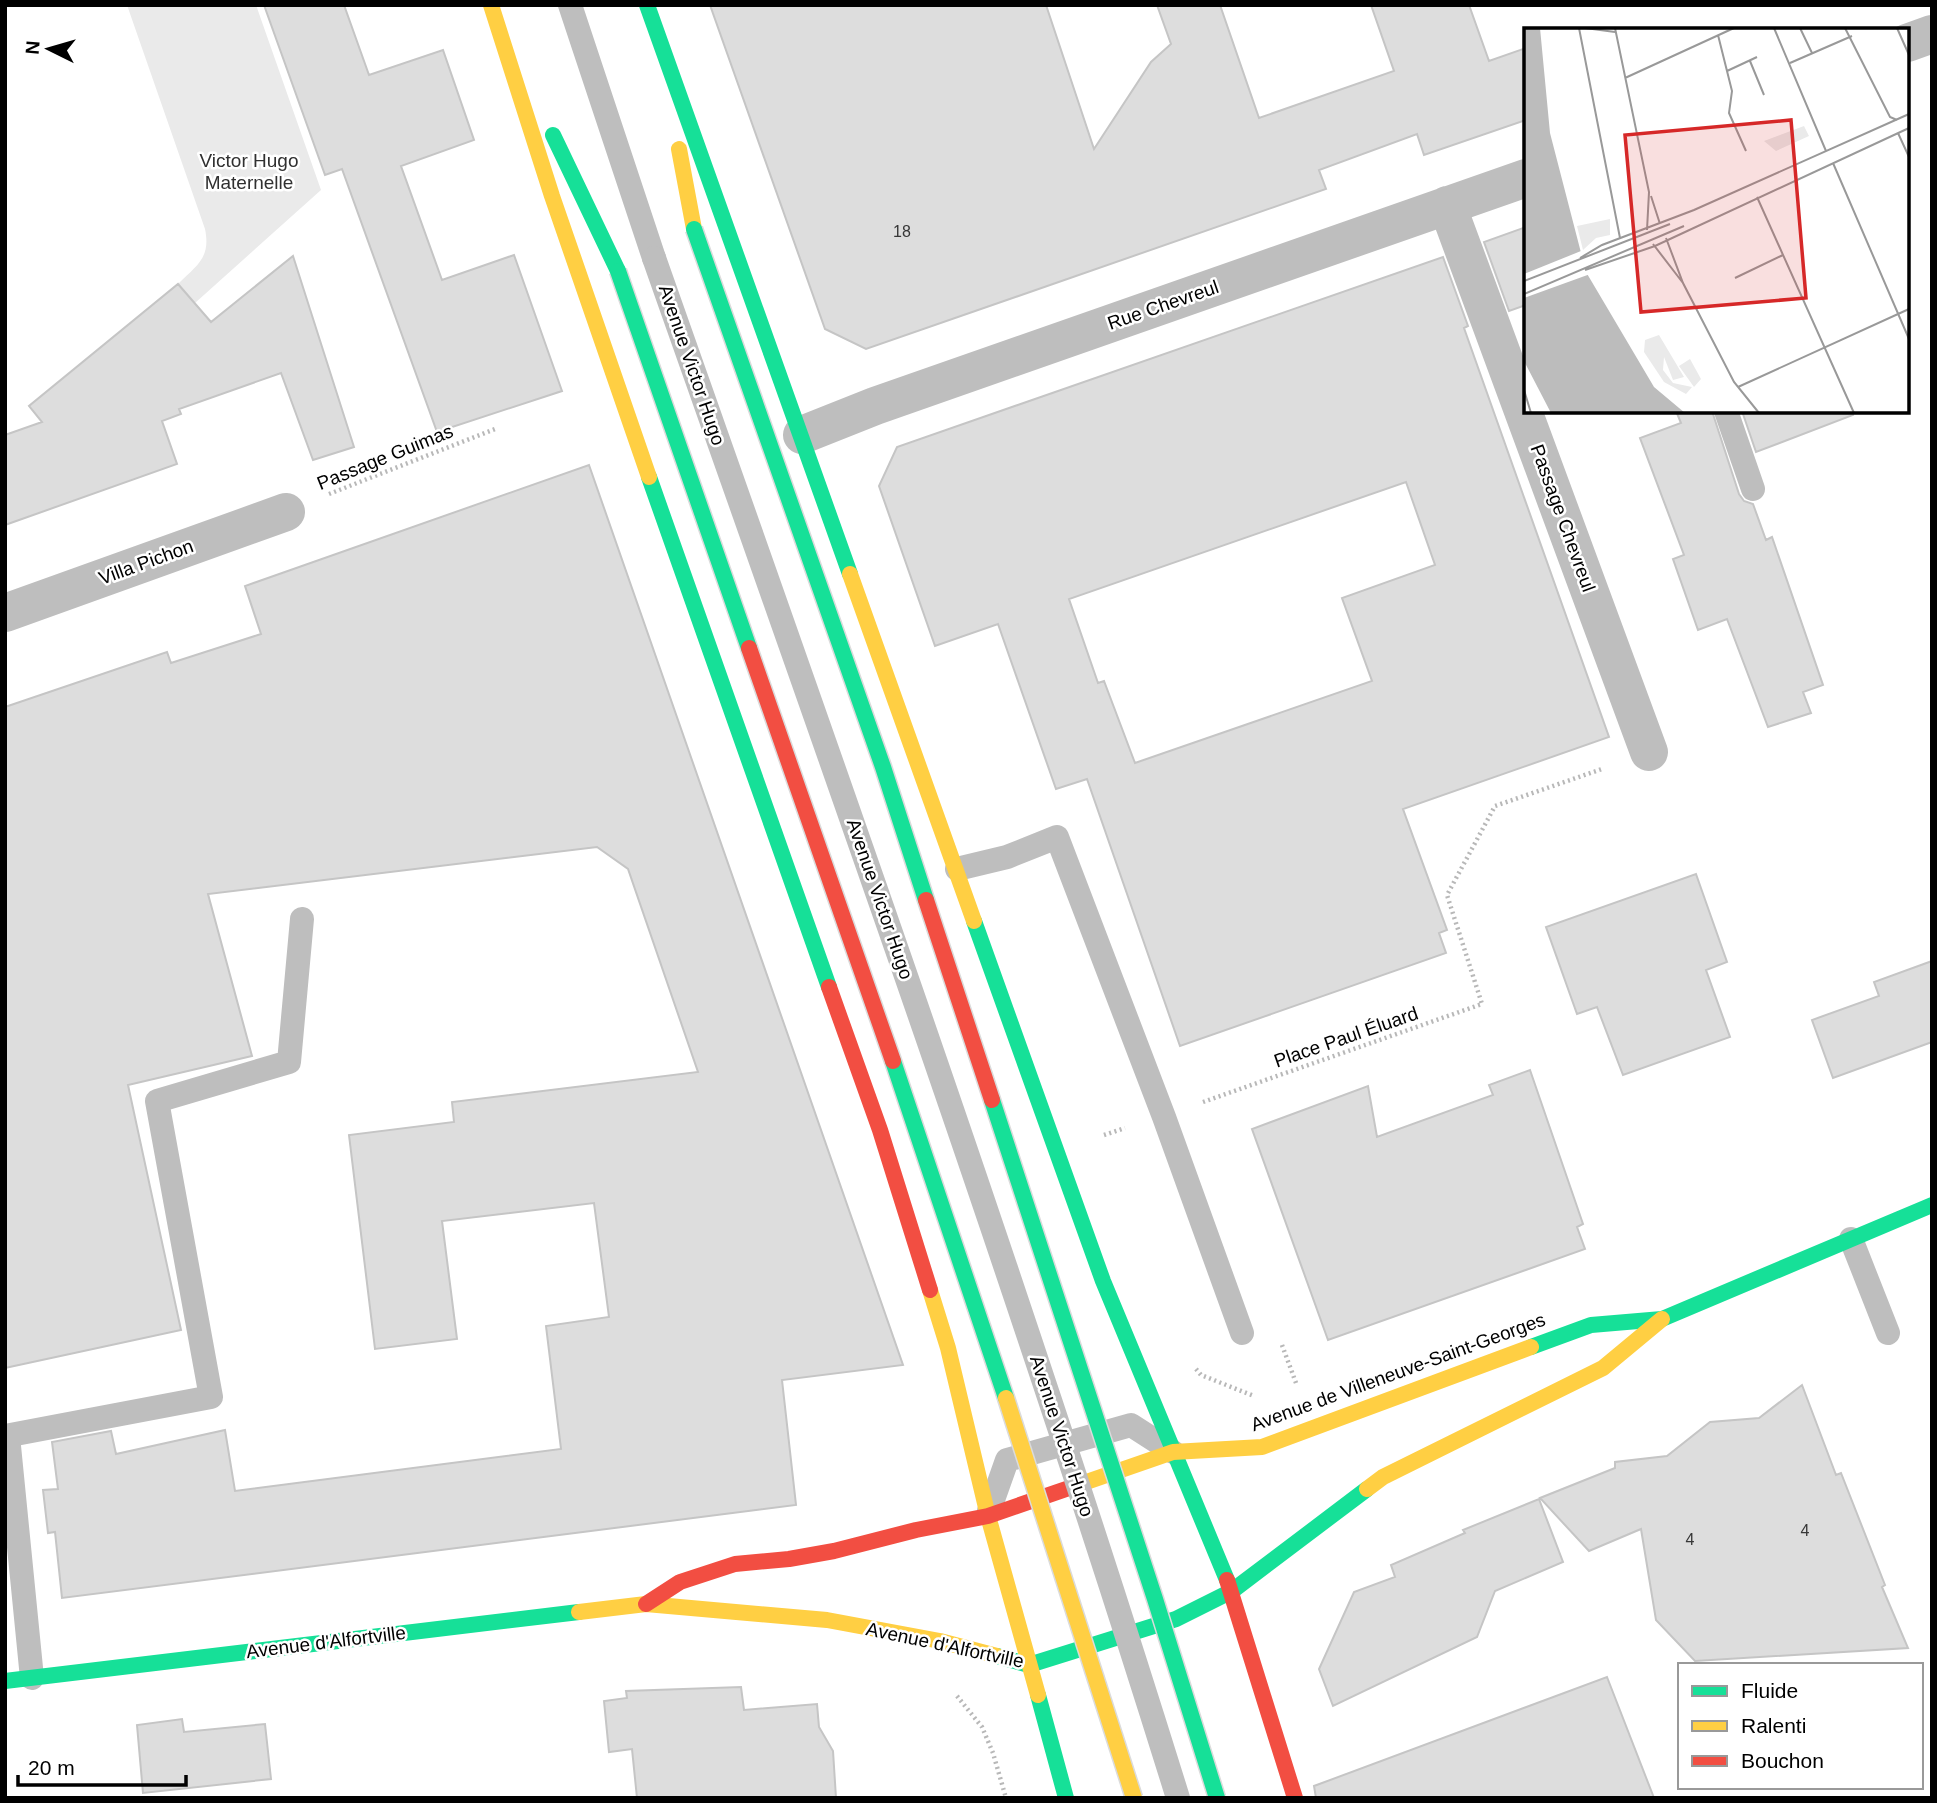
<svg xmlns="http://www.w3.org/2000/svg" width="1937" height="1803" font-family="Arial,sans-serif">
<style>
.green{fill:#eaeaea}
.building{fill:#ddd;stroke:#c5c5c5;stroke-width:2;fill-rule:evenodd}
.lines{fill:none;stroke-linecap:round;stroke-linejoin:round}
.path{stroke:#b8b8b8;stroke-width:4.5;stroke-dasharray:2 3.5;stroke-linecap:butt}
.lane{stroke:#bebebe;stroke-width:24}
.street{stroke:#bebebe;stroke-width:38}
.fast{stroke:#16e098;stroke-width:16}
.slow{stroke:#ffcf43;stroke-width:16}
.jam{stroke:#f24e42;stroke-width:16}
.fast-bridge-casing{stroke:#dbdbdb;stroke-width:19;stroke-linecap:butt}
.slow-bridge-casing{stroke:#dbdbdb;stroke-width:19;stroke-linecap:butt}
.jam-bridge-casing{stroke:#dbdbdb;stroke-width:19;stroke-linecap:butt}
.lane-bridge{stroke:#bebebe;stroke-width:24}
.fast-bridge{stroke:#16e098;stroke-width:16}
.slow-bridge{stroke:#ffcf43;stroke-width:16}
.jam-bridge{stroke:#f24e42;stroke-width:16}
.labels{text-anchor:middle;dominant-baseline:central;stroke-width:5;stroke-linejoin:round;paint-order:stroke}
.number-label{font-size:16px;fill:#373737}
.park-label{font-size:19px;fill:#303030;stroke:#fff}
.street-label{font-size:19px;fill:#000;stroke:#fff}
.inset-road{fill:none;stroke:#999;stroke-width:2}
.view{fill:#d62828;fill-opacity:0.15;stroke:#d62828;stroke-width:3.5}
.inset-edge{fill:none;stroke:#000;stroke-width:3.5}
</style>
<rect width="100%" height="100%" fill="#fff"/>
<path class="green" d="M 127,5 L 256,5 L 321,190 L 195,303 L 178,284 C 197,265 211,258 205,229 Z"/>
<path class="building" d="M 264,5 L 344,5 L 369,75 L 443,50 L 474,140 L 401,166 L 442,280 L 514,255 L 562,391 L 437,432 L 342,169 L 325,175 Z
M 710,5 L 1046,5 L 1094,149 L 1151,62 L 1171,44 L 1157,5 L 1220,5 L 1259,118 L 1394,71 L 1371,5 L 1469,5 L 1489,61 L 1526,48 L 1526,120 L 1424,155 L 1417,134 L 1319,170 L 1326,189 L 866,349 L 825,329 Z
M 1526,227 L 1526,305 L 1509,311 L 1484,242 Z
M 293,256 L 354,447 L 313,460 L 281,373 L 179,409 L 181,414 L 162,421 L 177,464 L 5,525 L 5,435 L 42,422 L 29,406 L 178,284 L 211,322 Z
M 1443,257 L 1468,326 L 1464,328 L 1609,737 L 1403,809 L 1447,930 L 1439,933 L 1446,953 L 1180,1046 L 1087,779 L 1056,789 L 998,624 L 935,646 L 879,486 L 897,447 ZM 1406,482 L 1435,565 L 1342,598 L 1372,681 L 1135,763 L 1104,681 L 1098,683 L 1069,599 Z
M 1676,411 L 1712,411 L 1739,494 L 1744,501 L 1753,504 L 1766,540 L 1772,537 L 1823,685 L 1803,692 L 1811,713 L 1768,727 L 1727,619 L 1698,630 L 1673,559 L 1684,555 L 1640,438 L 1681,423 Z
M 1742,411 L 1852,411 L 1853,415 L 1756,452 Z
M 589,465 L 903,1365 L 782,1380 L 796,1505 L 62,1598 L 55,1532 L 48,1533 L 43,1490 L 58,1489 L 52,1442 L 111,1431 L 116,1454 L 225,1430 L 235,1491 L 561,1449 L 546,1326 L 609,1317 L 594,1203 L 442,1221 L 457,1339 L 375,1349 L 349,1135 L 454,1122 L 452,1102 L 698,1072 L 628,869 L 597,847 L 208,894 L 252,1056 L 128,1085 L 181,1330 L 5,1368 L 5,707 L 167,652 L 171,663 L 261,634 L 245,586 Z
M 1696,874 L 1727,962 L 1706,970 L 1730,1037 L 1623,1075 L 1597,1007 L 1577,1014 L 1546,927 Z
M 1932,961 L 1932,1042 L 1833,1078 L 1812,1020 L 1879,996 L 1874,982 Z
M 1530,1070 L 1583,1224 L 1577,1227 L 1585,1249 L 1328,1340 L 1252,1129 L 1368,1086 L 1377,1137 L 1493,1095 L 1489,1085 Z
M 1802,1385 L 1836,1475 L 1841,1473 L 1885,1585 L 1882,1587 L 1908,1648 L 1695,1661 L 1656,1620 L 1641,1529 L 1589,1551 L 1540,1498 L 1615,1468 L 1615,1462 L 1667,1456 L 1710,1422 L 1759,1418 Z
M 1539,1499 L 1563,1562 L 1495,1591 L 1477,1637 L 1333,1706 L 1319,1669 L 1354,1592 L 1395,1577 L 1391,1565 L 1465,1533 L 1463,1530 Z
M 1607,1677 L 1654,1798 L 1316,1798 L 1314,1786 Z
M 741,1687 L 744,1710 L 817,1704 L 819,1727 L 833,1751 L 836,1798 L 637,1798 L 632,1749 L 609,1752 L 604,1701 L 627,1698 L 626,1691 Z
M 182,1719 L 184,1732 L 265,1724 L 271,1779 L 143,1793 L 137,1725 Z"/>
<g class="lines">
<path class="path" d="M 329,494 L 495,429
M 1203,1102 L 1482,1004 L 1447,895 L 1495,806 L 1602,769
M 1104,1135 L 1125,1128
M 1282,1345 L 1296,1383
M 1196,1369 L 1201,1375 L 1254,1396
M 957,1696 L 982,1727 L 993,1753 L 1006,1798"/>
<path class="lane" d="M 570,5 L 654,258
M 1726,411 L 1753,489
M 957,869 L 1007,857 L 1057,837 L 1164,1117 L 1242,1333
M 1851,1239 L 1888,1333
M 5,1436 L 211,1397 L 157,1101 L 289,1062 L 302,919
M 8,1436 L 32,1678
M 989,1511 L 1007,1460 L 1131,1425 L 1173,1452"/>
<path class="street" d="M 1907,43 L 1932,34
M 1447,205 L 1649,752
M 802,435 L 875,406 L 1526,178
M 5,613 L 286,512"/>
<path class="fast" d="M 647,5 L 850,574
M 553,135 L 618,271
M 649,477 L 829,987
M 974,921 L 1103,1281 L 1227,1580
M 1531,1347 L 1591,1325 L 1662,1319 L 1932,1205
M 997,1656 L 1029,1665 L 1176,1619 L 1232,1591 L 1367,1489
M 5,1681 L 579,1612
M 1038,1695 L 1066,1798"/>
<path class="slow" d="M 491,5 L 552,196 L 649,477
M 679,149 L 694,229
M 850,574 L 974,921
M 930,1290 L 948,1348 L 988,1516 L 1038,1695
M 1072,1487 L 1173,1452 L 1262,1447 L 1531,1347
M 1367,1489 L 1383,1477 L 1603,1368 L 1662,1319
M 579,1612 L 646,1604 L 827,1620 L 940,1641 L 997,1656"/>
<path class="jam" d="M 829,987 L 880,1130 L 930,1290
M 1227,1580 L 1295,1798
M 646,1604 L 680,1582 L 735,1564 L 789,1559 L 834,1551 L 916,1530 L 988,1516 L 1072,1487"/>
<defs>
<path id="fast-bridge" d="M 694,229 L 883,767 L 926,900
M 618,271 L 749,648
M 893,1061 L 1006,1398
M 992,1100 L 1155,1599 L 1217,1798"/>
<path id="slow-bridge" d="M 1006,1398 L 1134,1798"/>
<path id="jam-bridge" d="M 749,648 L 893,1061
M 926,900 L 992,1100"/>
</defs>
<use href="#fast-bridge" class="fast-bridge-casing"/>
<use href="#slow-bridge" class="slow-bridge-casing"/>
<use href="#jam-bridge" class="jam-bridge-casing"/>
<path class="lane-bridge" d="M 654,258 C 834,769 1017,1280 1178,1798"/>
<use href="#fast-bridge" class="fast-bridge"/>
<use href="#slow-bridge" class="slow-bridge"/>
<use href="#jam-bridge" class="jam-bridge"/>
</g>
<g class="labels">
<g class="number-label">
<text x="902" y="231">18</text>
<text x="1805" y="1530">4</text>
<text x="1690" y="1539">4</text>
</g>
<g class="park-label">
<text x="249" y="160">Victor Hugo<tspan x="249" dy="22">Maternelle</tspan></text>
</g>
<g class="street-label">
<text transform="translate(1163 305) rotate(-19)">Rue Chevreul</text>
<text transform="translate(692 365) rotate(71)">Avenue Victor Hugo</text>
<text transform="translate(385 457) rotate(-22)">Passage Guimas</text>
<text transform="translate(1563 518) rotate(70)">Passage Chevreul</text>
<text transform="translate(146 562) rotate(-20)">Villa Pichon</text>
<text transform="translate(880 899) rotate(71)">Avenue Victor Hugo</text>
<text transform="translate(1346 1037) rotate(-19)">Place Paul Éluard</text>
<text transform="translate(1398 1372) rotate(-20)">Avenue de Villeneuve-Saint-Georges</text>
<text transform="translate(1062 1436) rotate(72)">Avenue Victor Hugo</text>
<text transform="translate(326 1642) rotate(-7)">Avenue d'Alfortville</text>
<text transform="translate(945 1645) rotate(12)">Avenue d'Alfortville</text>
</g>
</g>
<g transform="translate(1524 28)">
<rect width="385" height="385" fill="#fff"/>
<path d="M 280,98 L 285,108 L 252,123 L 240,113 ZM 86,191 L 86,207 L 72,210 L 59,222 L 53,198 ZM 135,307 L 160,349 L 149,352 L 140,329 L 139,342 L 149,355 L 168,359 L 162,366 L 140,354 L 120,324 L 121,312 ZM 166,331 L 177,351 L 170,359 L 155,338 Z" fill="#eaeaea"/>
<path d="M 0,0 L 16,0 L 26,105 L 62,244 L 130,359 L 161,385 L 27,385 L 0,333 Z" fill="#bcbcbc"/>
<path d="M 57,223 L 69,245 L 0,270 L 0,246 Z" fill="#fff"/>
<path class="inset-road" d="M 55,0 L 96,210M 61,0 L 91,4M 91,0 L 125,164 L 123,202M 250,0 L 302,123M 276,0 L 288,25M 321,0 L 366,89 L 373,92M 373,0 L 385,27M 194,7 L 208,63 L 205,85 L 222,123M 226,33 L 240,67M 266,35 L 328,8M 203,43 L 233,29M 101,50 L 210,0M 374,105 L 385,129M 309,135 L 385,311M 127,168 L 136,196M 233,169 L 330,385M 142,210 L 159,255 L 210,354 L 235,385M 129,216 L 159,255M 56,230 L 78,217 L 170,182 L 385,86M 61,242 L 131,218 L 385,100M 211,250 L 259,227M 0,253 L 146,196M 0,266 L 160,198M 214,359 L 385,281M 0,362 L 7,385"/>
<path class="view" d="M 267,92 L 282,270 L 117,284 L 101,107 Z"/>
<rect width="385" height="385" class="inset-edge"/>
</g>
<rect width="1937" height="1803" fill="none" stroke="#000000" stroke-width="14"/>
<rect x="1678" y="1663" width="245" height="126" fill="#ffffff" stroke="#999999" stroke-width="2"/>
<rect x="1692" y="1686" width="35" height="10" fill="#16e098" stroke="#999999" stroke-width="2"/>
<text x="1741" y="1698" font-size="21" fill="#000000">Fluide</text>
<rect x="1692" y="1721" width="35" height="10" fill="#ffcf43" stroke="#999999" stroke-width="2"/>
<text x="1741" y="1733" font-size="21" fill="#000000">Ralenti</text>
<rect x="1692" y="1756" width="35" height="10" fill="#f24e42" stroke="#999999" stroke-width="2"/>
<text x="1741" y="1768" font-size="21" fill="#000000">Bouchon</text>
<g transform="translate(49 49) rotate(275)" stroke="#ffffff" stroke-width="5" paint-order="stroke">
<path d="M0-5L12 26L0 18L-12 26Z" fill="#000000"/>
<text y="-10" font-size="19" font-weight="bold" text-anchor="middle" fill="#000000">N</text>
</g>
<path d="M18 1775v10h168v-10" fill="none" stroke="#000000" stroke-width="3.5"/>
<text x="28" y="1775" font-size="21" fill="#000000" stroke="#ffffff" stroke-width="5" paint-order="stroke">20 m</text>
</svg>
